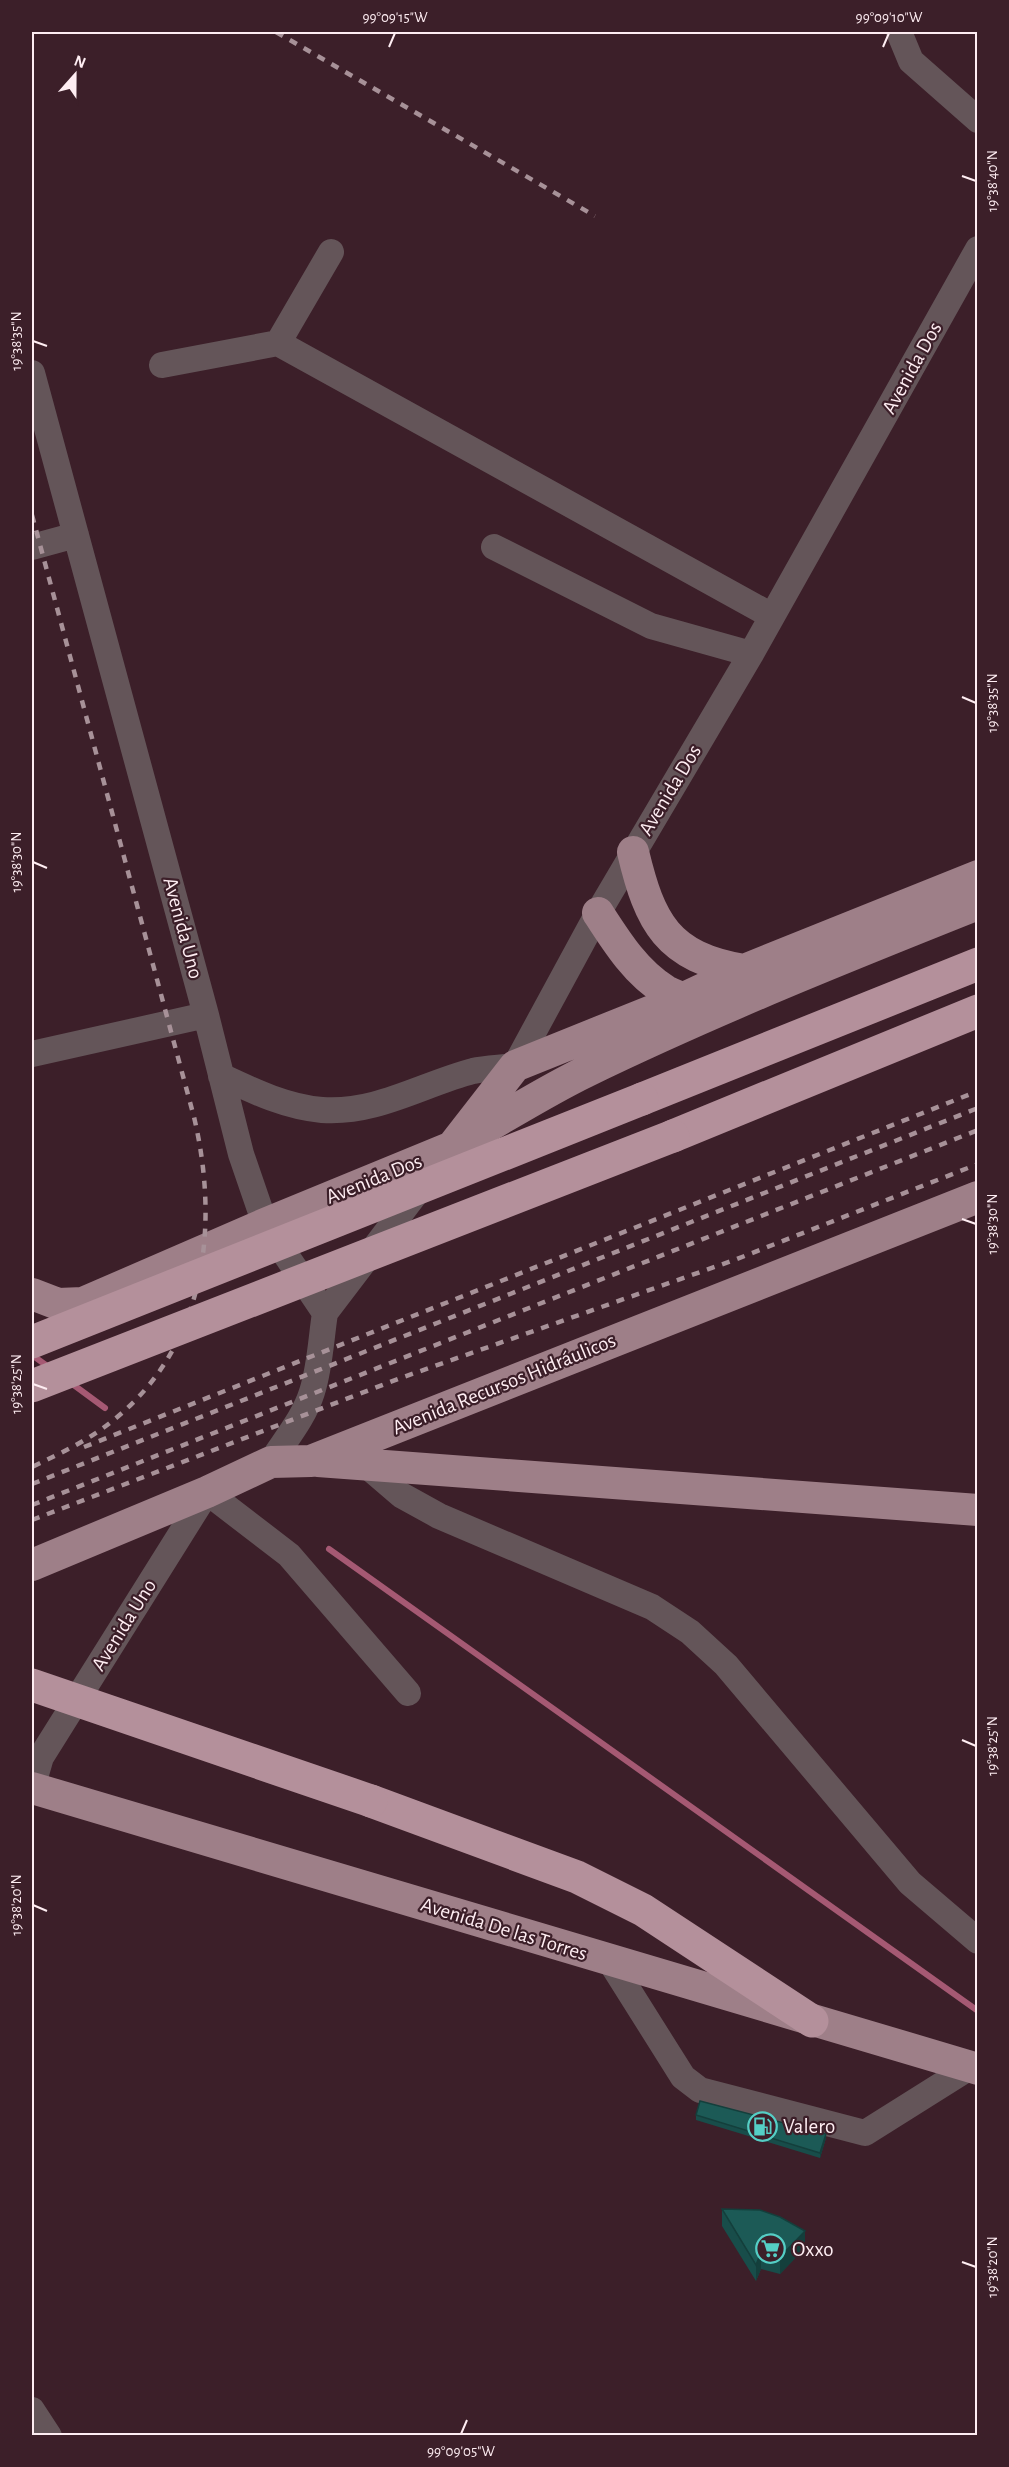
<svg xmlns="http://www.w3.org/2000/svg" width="1009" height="2467" font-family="'Alegreya Sans',sans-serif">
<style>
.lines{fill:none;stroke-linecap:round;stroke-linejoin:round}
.stream{stroke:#a55973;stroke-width:6}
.minor{stroke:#645559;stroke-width:26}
.major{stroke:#9e7f88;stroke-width:32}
.highway{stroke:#b4909b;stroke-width:33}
.rail{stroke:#a79198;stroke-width:4.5;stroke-dasharray:8 8;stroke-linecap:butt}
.highway-bridge{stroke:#b4909b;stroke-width:33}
.wall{fill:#184d4a}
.shaded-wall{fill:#143f3c}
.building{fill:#1c5a56;stroke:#143f3c;stroke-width:1.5}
.ticks{fill:none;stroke:#feedf2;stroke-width:2}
.labels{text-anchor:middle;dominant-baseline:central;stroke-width:4.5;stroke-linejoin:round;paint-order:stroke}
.street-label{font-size:21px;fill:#feedf2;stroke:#3c1f29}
.poi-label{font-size:21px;fill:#feedf2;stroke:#3c1f29;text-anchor:start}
.neatline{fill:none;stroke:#feedf2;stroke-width:2}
.ticks-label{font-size:15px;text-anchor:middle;fill:#feedf2}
</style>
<rect width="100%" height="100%" fill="#3c1f29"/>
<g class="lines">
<path class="stream" d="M 32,1355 L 50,1368
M 71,1383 L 105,1408
M 329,1549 L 978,2011"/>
<path class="minor" d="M 899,32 L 911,61 L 978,120
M 331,252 L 278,343 L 772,616
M 162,365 L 278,343
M 32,373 L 206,1015 L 241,1154 L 265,1224 L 325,1313 C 321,1339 320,1367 312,1392 C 304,1418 285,1440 271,1462
M 32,547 L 76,535
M 494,547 L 651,626 L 751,654
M 32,1054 L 206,1015
M 221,1076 C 253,1091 286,1107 322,1110 C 376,1114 423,1084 473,1071 C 486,1068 501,1068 515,1066 L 598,913 L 751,654 L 978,249
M 325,1313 L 423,1184
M 366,1465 L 401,1495 L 439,1516 L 652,1607 L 690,1632 L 726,1665 L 910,1883 L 978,1941
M 32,1788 L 41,1757 L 207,1492 L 289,1555 L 408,1693
M 610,1961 L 683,2077 L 700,2090 L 865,2133 L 970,2067
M 32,2410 L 49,2436"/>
<path class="major" d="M 633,852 C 650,923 667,957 744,970
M 598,913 C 616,941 636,973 666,991 C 676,996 687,1000 697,1004
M 466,1139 C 505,1117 544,1092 585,1072 C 713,1010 845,957 978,904
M 32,1294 L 58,1304 L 83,1303 L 265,1224 L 452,1147 L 515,1066 L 684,998 L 744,970 L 978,876
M 318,1461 L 978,1510
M 32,1565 L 207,1492 L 271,1462 L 311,1461 L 978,1197
M 32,1788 L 978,2069"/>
<path class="highway" d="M 642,1099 L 978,964
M 673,1136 L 978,1011
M 371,1801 L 577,1877 L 643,1910 L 812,2021"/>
<path class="rail" d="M 276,32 L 595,216
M 32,515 L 194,1117 C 220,1227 206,1348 111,1422 C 87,1441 59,1454 32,1467
M 84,1447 L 978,1091
M 32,1484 L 978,1108
M 32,1505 L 978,1130
M 32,1520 L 398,1379 L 737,1259 L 978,1164"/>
<path class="highway-bridge" d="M 32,1342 L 642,1099
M 32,1386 L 673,1136
M 32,1685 L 371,1801"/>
</g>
<path class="wall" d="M 696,2115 L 826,2138 L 820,2158 L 696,2120 Z
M 722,2209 L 805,2248 L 780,2274 L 761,2269 L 756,2281 L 722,2226 Z"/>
<path class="shaded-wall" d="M 826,2134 L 826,2138 L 820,2158 L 820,2153 Z
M 805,2231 L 805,2248 L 780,2274 L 780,2257 Z
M 761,2252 L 761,2269 L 756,2281 L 756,2265 Z"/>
<path class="building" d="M 700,2101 L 826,2134 L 820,2153 L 696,2115 Z
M 722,2209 L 760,2210 L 780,2217 L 805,2231 L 780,2257 L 761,2252 L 756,2265 Z"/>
<path class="ticks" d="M 389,47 L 395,33M 883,47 L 889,33M 962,176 L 976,181M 33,341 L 47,346M 962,697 L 976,703M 33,862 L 47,868M 962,1219 L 976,1224M 33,1384 L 47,1389M 962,1740 L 976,1746M 33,1905 L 47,1911M 962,2262 L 976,2267M 461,2434 L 467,2420"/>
<defs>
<symbol id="fuel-ring" viewBox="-11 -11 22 22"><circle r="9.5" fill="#3c1f29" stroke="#55cec5" stroke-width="1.5"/><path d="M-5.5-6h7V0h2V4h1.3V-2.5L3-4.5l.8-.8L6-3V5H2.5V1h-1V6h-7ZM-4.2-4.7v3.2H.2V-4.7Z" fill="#55cec5"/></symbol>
<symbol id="supermarket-ring" viewBox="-11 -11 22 22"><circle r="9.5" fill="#3c1f29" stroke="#55cec5" stroke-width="1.5"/><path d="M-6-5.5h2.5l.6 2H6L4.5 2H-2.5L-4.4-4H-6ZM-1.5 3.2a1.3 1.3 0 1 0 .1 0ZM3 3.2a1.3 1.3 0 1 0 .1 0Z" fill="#55cec5"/></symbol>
</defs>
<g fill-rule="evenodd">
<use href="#fuel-ring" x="746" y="2110" width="33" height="33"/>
<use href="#supermarket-ring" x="754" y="2232" width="33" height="33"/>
</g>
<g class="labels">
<g class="street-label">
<text transform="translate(912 368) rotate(-61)">Avenida Dos</text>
<text transform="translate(670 790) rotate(-59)">Avenida Dos</text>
<text transform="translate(183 928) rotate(75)">Avenida Uno</text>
<text transform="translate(374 1179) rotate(-22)">Avenida Dos</text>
<text transform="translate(504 1384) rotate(-22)">Avenida Recursos Hidráulicos</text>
<text transform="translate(124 1625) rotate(-58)">Avenida Uno</text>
<text transform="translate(504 1929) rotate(17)">Avenida De las Torres</text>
</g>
<g class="poi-label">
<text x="783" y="2126">Valero</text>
<text x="792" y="2249">Oxxo</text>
</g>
</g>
<rect width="1009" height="2467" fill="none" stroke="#3c1f29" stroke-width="66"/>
<g transform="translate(75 75) rotate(21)" stroke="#3c1f29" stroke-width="4.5" paint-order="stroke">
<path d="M0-4.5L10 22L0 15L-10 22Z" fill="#feedf2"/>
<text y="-9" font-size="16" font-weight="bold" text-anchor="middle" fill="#feedf2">N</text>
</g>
<rect x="33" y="33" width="943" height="2401" class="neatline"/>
<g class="ticks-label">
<text x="395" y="22">99°09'15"W</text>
<text x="889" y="22">99°09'10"W</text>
<text transform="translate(992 181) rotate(-90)" y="5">19°38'40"N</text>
<text transform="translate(16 341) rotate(-90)" y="5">19°38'35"N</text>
<text transform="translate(992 703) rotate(-90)" y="5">19°38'35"N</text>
<text transform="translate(16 862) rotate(-90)" y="5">19°38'30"N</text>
<text transform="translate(992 1224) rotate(-90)" y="5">19°38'30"N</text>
<text transform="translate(16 1384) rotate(-90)" y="5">19°38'25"N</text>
<text transform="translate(992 1746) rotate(-90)" y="5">19°38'25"N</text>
<text transform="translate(16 1905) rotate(-90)" y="5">19°38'20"N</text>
<text transform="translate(992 2267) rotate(-90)" y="5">19°38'20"N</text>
<text x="461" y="2456">99°09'05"W</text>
</g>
</svg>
